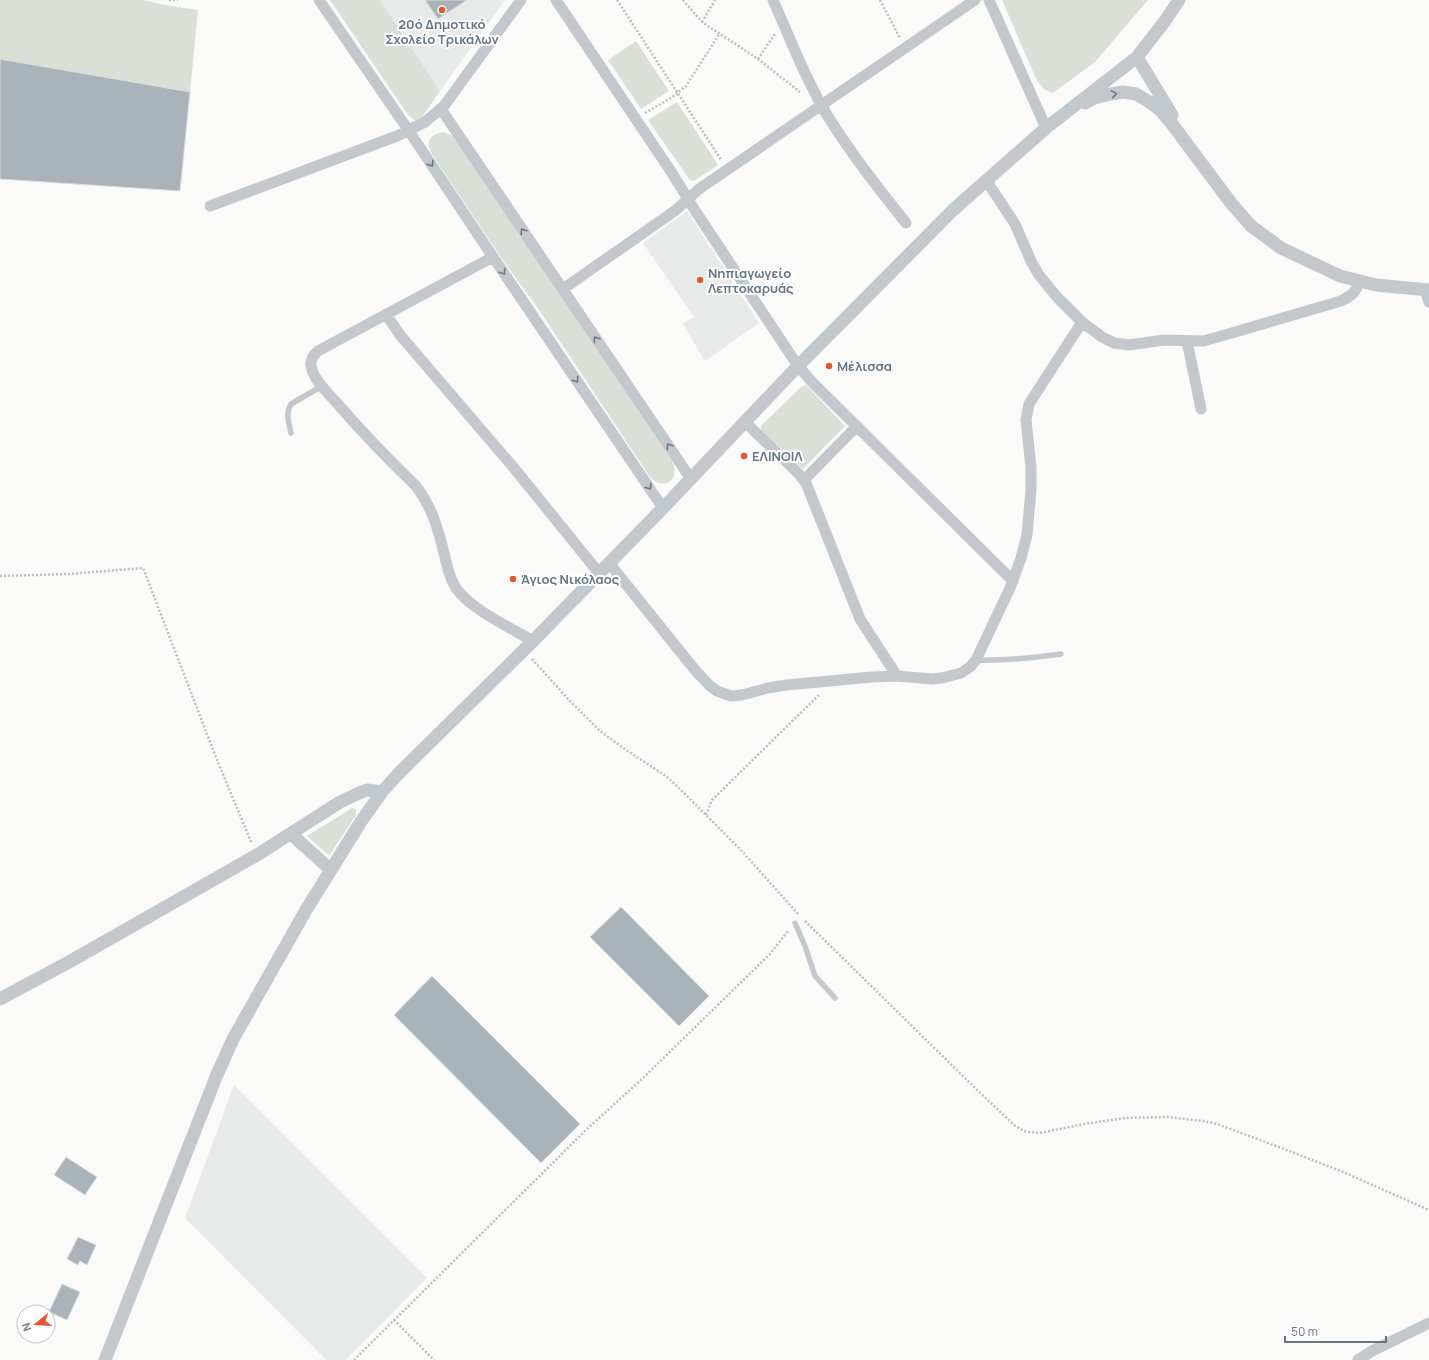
<svg xmlns="http://www.w3.org/2000/svg" width="1429" height="1360" font-family="Manrope,sans-serif">
<style>
.built{fill:#e8e9e9}
.green{fill:#dadfd7}
.building{fill:#aab3b9;stroke:#dcdcda}
.lines{fill:none;stroke-linecap:round;stroke-linejoin:round}
.path{stroke:#bbbfc2;stroke-width:2.5;stroke-dasharray:2 2;stroke-linecap:butt}
.service{stroke:#c3c8cc;stroke-width:5.5}
.minor{stroke:#c3c8cc;stroke-width:11}
.tertiary{stroke:#c3c8cc;stroke-width:13}
.oneway{stroke:#6a7a87}
.poi-dot{fill:#e4572e;stroke:#fff;stroke-width:1.5}
.labels{text-anchor:middle;dominant-baseline:central;stroke-width:4;stroke-linejoin:round;paint-order:stroke}
.poi-label{font-size:13px;font-weight:bold;fill:#657683;stroke:#fff;text-anchor:start}
</style>
<rect width="100%" height="100%" fill="#fafaf8"/>
<path class="built" d="M 380,0 L 505,0 L 440,91 Z
M 687,211 L 759,323 L 705,361 L 683,324 L 694,317 L 643,243 Z
M 234,1085 L 427,1278 L 346,1360 L 326,1360 L 185,1218 Z"/>
<path class="green" d="M 0,0 L 143,0 L 165,5 L 198,10 L 190,92 L 0,59 Z
M 330,0 L 380,0 L 440,91 L 418,123 L 408,115 Z
M 1002,0 L 1148,0 L 1095,62 L 1053,93 L 1045,90 L 1037,81 Z
M 636,41 L 669,91 L 641,109 L 608,60 Z
M 677,102 L 718,165 L 694,181 L 690,180 L 648,120 Z
M 443,132 L 453,136 L 458,142 L 672,461 C 681,479 664,492 650,477 L 535,304 L 502,259 L 433,156 C 426,144 427,135 443,132 Z
M 806,385 L 845,426 L 803,469 L 761,430 L 761,426 L 801,387 Z
M 352,808 L 356,809 L 356,815 L 329,856 L 307,836 Z"/>
<path class="building" d="M 425,0 L 467,0 L 438,19 Z
M 0,59 L 190,92 L 180,191 L 0,179 Z
M 621,907 L 709,996 L 679,1026 L 590,937 Z
M 432,976 L 580,1124 L 541,1163 L 394,1015 Z
M 66,1157 L 97,1177 L 85,1195 L 54,1175 Z
M 78,1237 L 96,1245 L 87,1265 L 80,1261 L 78,1265 L 67,1259 Z
M 62,1284 L 80,1292 L 67,1320 L 49,1312 Z"/>
<g class="lines">
<path class="path" d="M 169,0 L 178,0
M 617,0 L 722,161
M 683,0 L 702,22 L 758,59 L 800,92
M 880,0 L 900,38
M 702,22 L 715,0
M 758,59 L 775,34
M 645,113 L 671,98 L 686,86 L 720,33
M 0,576 L 68,574 L 143,568 L 217,760 L 252,844
M 532,659 L 570,701 L 600,731 L 626,750 L 666,776 L 680,789 L 740,849 L 799,915
M 706,815 L 712,800 L 820,694
M 805,921 L 971,1084 L 1014,1125 L 1024,1131 L 1028,1132 L 1040,1133 L 1084,1124 L 1125,1118 L 1166,1117 L 1203,1121 L 1217,1124 L 1279,1147 L 1343,1172 L 1429,1210
M 394,1320 L 434,1360
M 354,1360 L 587,1129 L 642,1079 L 770,954 L 788,931"/>
<path class="service" d="M 291,433 C 289,423 285,413 291,404 L 322,386
M 976,660 C 1005,661 1032,658 1061,654
M 795,923 L 805,946 L 815,976 L 835,998"/>
<path class="minor" d="M 319,0 L 409,131 L 493,257 L 663,508
M 556,0 L 672,173 L 694,209 L 798,366 L 813,383 L 1013,581
M 773,0 C 790,38 807,83 829,118 C 852,155 879,189 906,223
M 989,0 L 1046,128
M 441,109 L 691,479
M 986,180 L 1015,224 L 1031,261 L 1039,275 L 1057,297 L 1082,322 L 1102,337 L 1114,343 L 1129,345 L 1164,340 L 1203,341 L 1218,337 L 1341,301 C 1351,296 1357,292 1359,281
M 210,206 L 397,136 L 425,122 L 444,106 L 521,0
M 493,257 L 318,351 C 312,356 309,362 312,370 C 316,382 327,392 336,402 C 361,431 388,459 416,486 C 432,507 438,529 444,553 C 447,565 449,578 456,588 C 470,609 511,628 533,641
M 563,289 L 676,210 L 699,189 L 975,0
M 1425,290 L 1429,302
M 386,314 L 400,335 L 514,468 L 599,573
M 1187,341 L 1201,409
M 745,422 L 798,473 L 806,483 L 860,619 L 897,676
M 804,480 L 857,426
M 609,563 L 695,670 L 710,686 L 717,691 L 731,696 L 742,695 L 768,688 L 786,685 L 872,677 L 897,676 L 932,679 L 942,678 L 961,673 L 970,667 L 976,660 L 1010,588 L 1021,558 L 1027,535 L 1031,490 L 1031,467 L 1026,420 L 1029,404 L 1082,322
M 1358,1360 L 1372,1351 L 1429,1323"/>
<path class="tertiary" d="M 1137,57 L 1172,115
M 1085,103 L 1094,98 L 1111,94 L 1123,92 L 1136,94 L 1148,101 L 1159,109 L 1172,124 L 1231,203 L 1251,226 L 1281,248 L 1340,276 L 1376,285 L 1429,290
M 291,834 L 331,870
M 0,999 L 69,962 L 257,855 L 340,802 L 359,793 L 367,790 L 382,792
M 105,1360 L 216,1077 L 233,1039 L 306,910 L 362,820 L 382,792 L 398,774 L 533,641 L 663,508 L 798,366 L 953,210 L 1046,128 L 1137,57 L 1165,21 L 1179,0"/>
</g>
<defs><path id="oneway-chevron" d="M-2-3.5L2.5 0L-2 3.5" fill="none" stroke-width="1.6" stroke-linecap="round" stroke-linejoin="round"/></defs>
<g class="oneway">
<use href="#oneway-chevron" transform="translate(1114 94) rotate(-9)"/>
<use href="#oneway-chevron" transform="translate(431 164) rotate(57)"/>
<use href="#oneway-chevron" transform="translate(523 231) rotate(-124)"/>
<use href="#oneway-chevron" transform="translate(503 272) rotate(56)"/>
<use href="#oneway-chevron" transform="translate(596 339) rotate(-124)"/>
<use href="#oneway-chevron" transform="translate(576 380) rotate(56)"/>
<use href="#oneway-chevron" transform="translate(669 446) rotate(-124)"/>
<use href="#oneway-chevron" transform="translate(649 487) rotate(56)"/>
</g>
<g class="poi-dot">
<circle cx="442" cy="10" r="4"/>
<circle cx="700" cy="280" r="4"/>
<circle cx="829" cy="366" r="4"/>
<circle cx="744" cy="456" r="4"/>
<circle cx="513" cy="579" r="4"/>
</g>
<g class="labels">
<g class="poi-label">
<text x="442" y="24" text-anchor="middle">20ό Δημοτικό<tspan x="442" dy="15">Σχολείο Τρικάλων</tspan></text>
<text x="708" y="273">Νηπιαγωγείο<tspan x="708" dy="15">Λεπτοκαρυάς</tspan></text>
<text x="837" y="366">Μέλισσα</text>
<text x="752" y="456">ΕΛΙΝΟΙΛ</text>
<text x="521" y="579">Άγιος Νικόλαος</text>
</g>
</g>
<g transform="translate(36 1324) rotate(252)"><circle r="19" fill="#ffffff" stroke="#c1c8cd"/>
<path d="M0-3L7 15L0 10L-7 15Z" fill="#e4572e"/>
<text y="-6" font-size="11" font-weight="bold" text-anchor="middle" fill="#657683">N</text>
</g>
<path d="M1285 1336v6h101v-6" fill="none" stroke="#657683" stroke-width="2"/>
<text x="1291" y="1336" font-size="12" fill="#657683" stroke="#ffffff" stroke-width="3" paint-order="stroke">50 m</text>
</svg>
